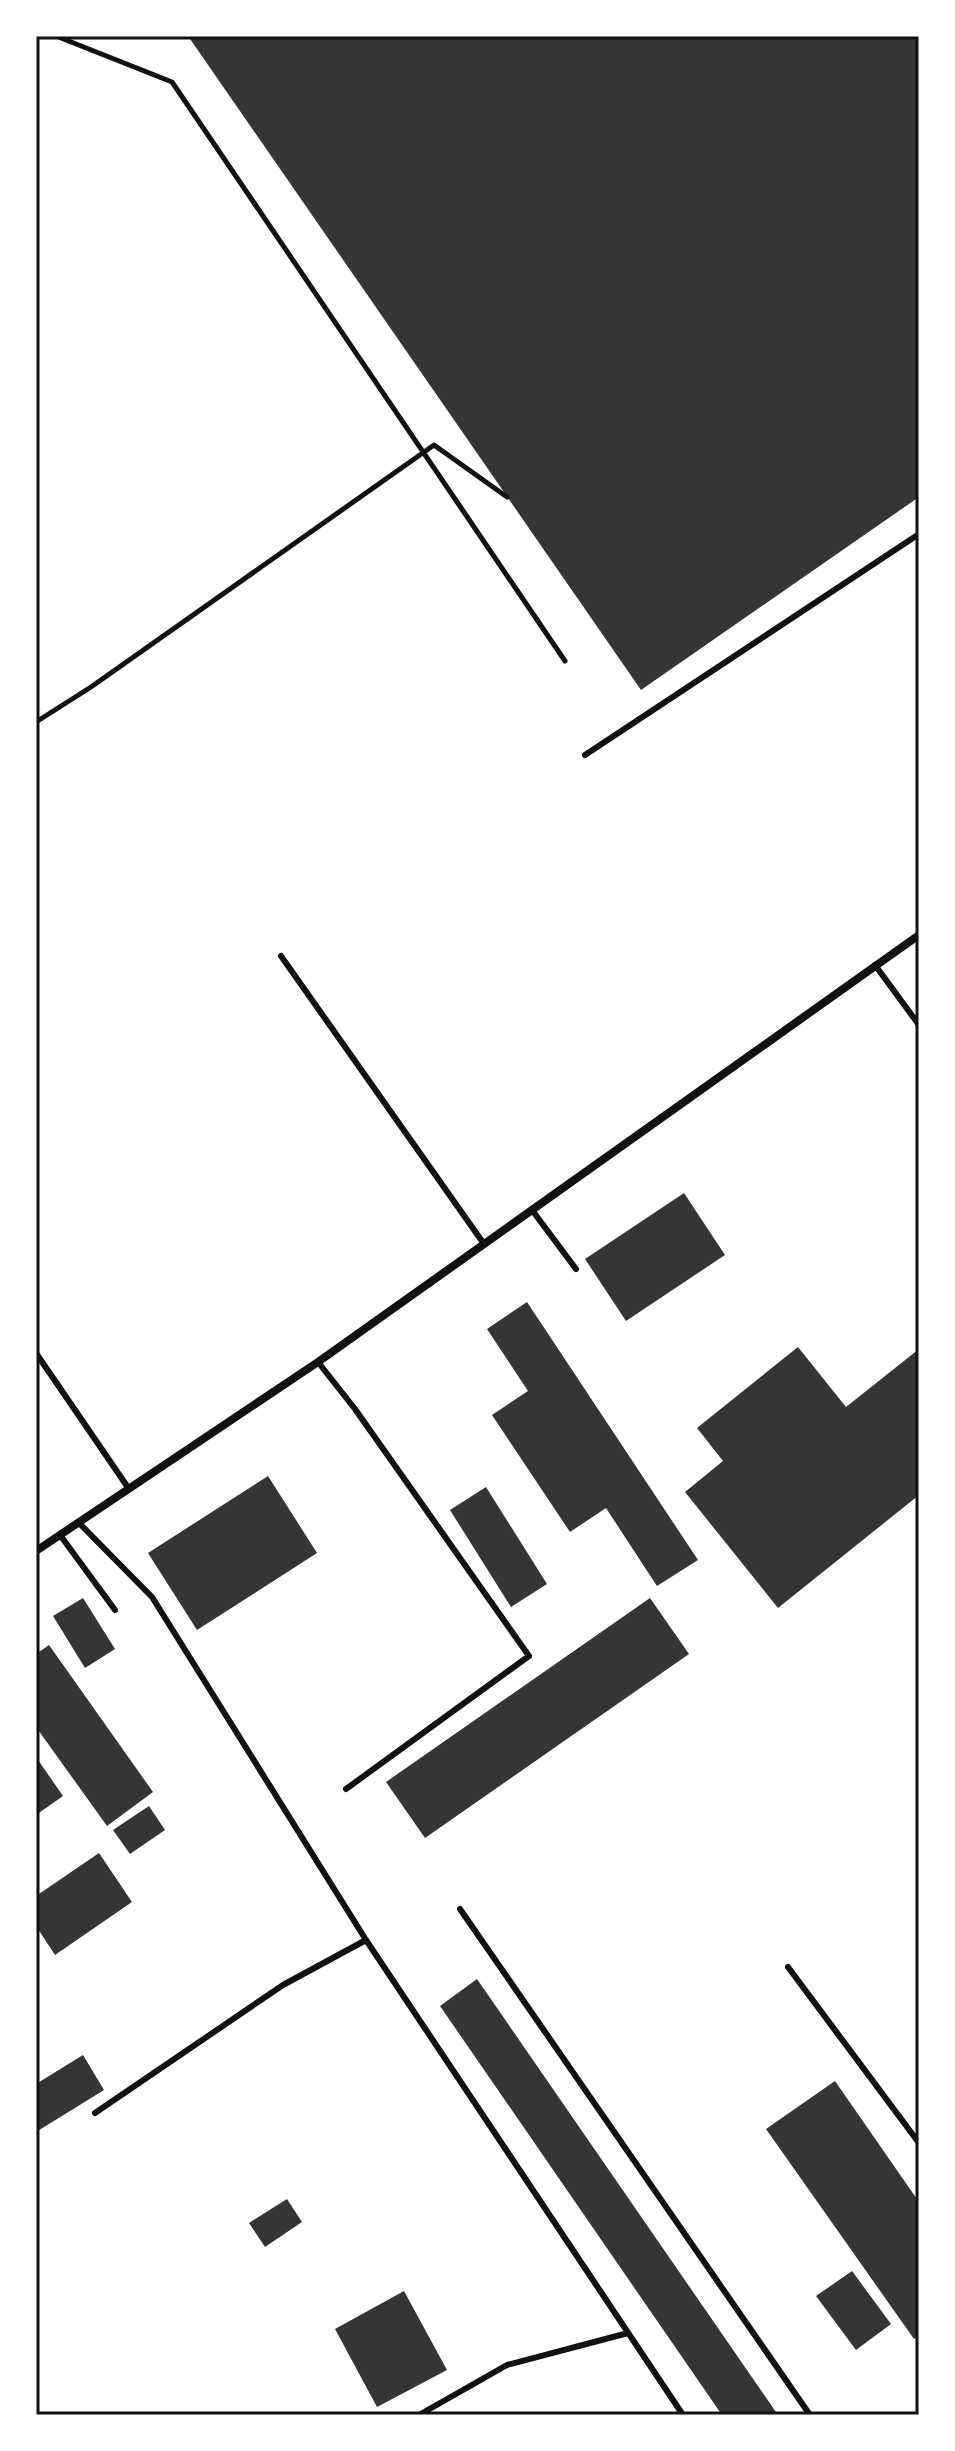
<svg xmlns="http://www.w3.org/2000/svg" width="955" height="2451" font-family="'Noto Serif',serif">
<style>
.building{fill:#353535}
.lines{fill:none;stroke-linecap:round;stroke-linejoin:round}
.path{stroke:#111;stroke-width:5}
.service{stroke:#111;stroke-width:6}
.minor{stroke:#111;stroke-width:8}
.neatline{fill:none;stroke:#111;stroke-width:3}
</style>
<rect width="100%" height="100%" fill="#fff"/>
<path class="building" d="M 188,36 L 919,36 L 919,497 L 641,690 Z
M 684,1193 L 725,1255 L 626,1321 L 585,1259 Z
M 527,1302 L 698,1560 L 657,1586 L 606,1508 L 570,1532 L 492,1415 L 528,1391 L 487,1329 Z
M 798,1347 L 846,1407 L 919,1349 L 919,1495 L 778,1608 L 685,1492 L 723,1461 L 697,1428 Z
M 268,1476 L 317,1553 L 197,1630 L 148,1553 Z
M 486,1487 L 547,1584 L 511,1607 L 450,1510 Z
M 83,1598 L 115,1649 L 85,1668 L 53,1616 Z
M 650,1598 L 689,1654 L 425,1838 L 386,1782 Z
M 49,1645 L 153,1792 L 107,1826 L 36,1727 L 36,1654 Z
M 36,1757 L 63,1796 L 36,1815 Z
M 149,1806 L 165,1830 L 130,1854 L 113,1830 Z
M 99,1853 L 132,1902 L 55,1955 L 36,1926 L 36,1896 Z
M 477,1979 L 778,2415 L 722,2415 L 440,2006 Z
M 83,2055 L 104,2090 L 36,2132 L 36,2084 Z
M 835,2081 L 919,2202 L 919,2335 L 914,2339 L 766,2129 Z
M 287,2199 L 302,2222 L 265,2247 L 249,2223 Z
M 852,2271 L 891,2324 L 856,2350 L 816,2296 Z
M 404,2291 L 447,2370 L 377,2407 L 335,2329 Z"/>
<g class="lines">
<path class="path" d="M 56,36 L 172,82 L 565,661
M 36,722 L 91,687 L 434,445 L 507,497"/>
<path class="service" d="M 585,755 L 919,534
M 281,956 L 484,1244
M 875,965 L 919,1025
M 532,1210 L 576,1269
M 36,1353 L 129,1489
M 318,1362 L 355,1409 L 529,1656 L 346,1789
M 79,1523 L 152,1597 L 366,1940 L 683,2415
M 60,1535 L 115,1610
M 460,1909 L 810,2415
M 788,1967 L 919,2143
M 95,2113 L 283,1985 L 366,1940
M 419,2415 L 507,2365 L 628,2333"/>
<path class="minor" d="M 36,1551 L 318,1362 L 919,935"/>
</g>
<rect width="955" height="2451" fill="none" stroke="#ffffff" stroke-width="76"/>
<rect x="38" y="38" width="879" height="2375" class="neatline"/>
</svg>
